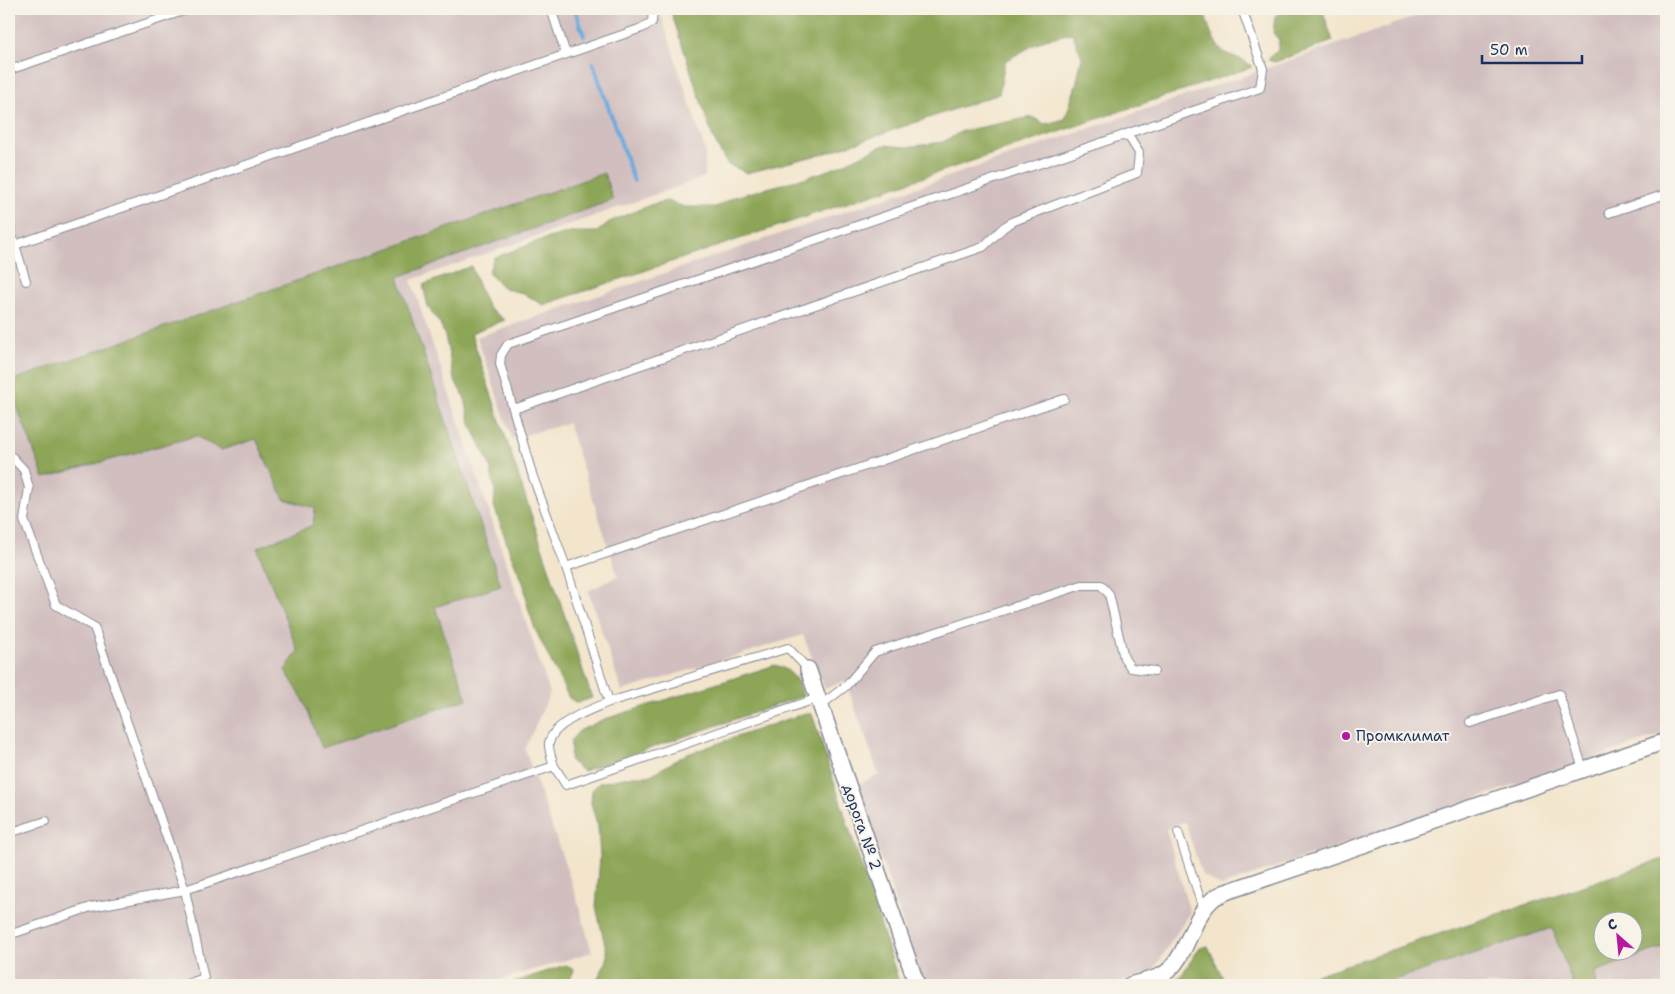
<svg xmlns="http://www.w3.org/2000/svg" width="1675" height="994" font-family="'Shantell Sans',sans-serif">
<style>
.industrial{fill:#d1bfbf;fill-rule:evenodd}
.forest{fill:#8da556;stroke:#546a5a;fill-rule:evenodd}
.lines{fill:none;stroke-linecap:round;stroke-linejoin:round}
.stream{stroke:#67aadb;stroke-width:4}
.lane-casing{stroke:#878a95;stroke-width:10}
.street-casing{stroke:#878a95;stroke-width:18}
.lane{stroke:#fff;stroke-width:8}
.street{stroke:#fff;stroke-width:15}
.poi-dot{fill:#b5179e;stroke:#f7f3e8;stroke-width:2}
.labels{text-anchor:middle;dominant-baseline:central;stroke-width:4;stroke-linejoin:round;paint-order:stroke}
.poi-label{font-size:15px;fill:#1b2f5e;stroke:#f7f3e8;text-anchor:start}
.street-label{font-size:15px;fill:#1b2f5e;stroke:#f7f3e8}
</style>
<rect width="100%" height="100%" fill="#f7f3e8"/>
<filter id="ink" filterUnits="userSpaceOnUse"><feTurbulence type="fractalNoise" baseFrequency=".02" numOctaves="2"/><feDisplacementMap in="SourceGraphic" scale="10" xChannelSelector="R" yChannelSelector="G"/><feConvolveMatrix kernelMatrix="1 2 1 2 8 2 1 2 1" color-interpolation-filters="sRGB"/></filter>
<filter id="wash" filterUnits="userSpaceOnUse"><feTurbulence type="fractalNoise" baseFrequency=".0096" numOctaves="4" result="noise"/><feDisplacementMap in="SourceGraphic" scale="20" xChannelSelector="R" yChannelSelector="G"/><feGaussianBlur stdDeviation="1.12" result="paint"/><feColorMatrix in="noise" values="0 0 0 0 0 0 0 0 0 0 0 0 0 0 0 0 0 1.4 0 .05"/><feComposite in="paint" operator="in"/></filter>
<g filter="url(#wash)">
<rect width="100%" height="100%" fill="#f3e5cc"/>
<path class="industrial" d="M 9,9 L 659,9 L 705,150 L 705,177 L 411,280 L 550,693 L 525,749 L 576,896 L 592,952 L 483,985 L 9,985 Z
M 1437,9 L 1666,9 L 1666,733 L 1221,886 L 1202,875 L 1185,822 L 1175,825 L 1166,829 L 1190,913 L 1152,972 L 1110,985 L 924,985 L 856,785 L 879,775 L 849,691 L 844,681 L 825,689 L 803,635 L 622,691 L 588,591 L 618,576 L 568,423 L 512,439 L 477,337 L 1338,44 Z
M 1666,890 L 1666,985 L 1379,985 ZM 1602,922 L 1632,922 L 1632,952 L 1602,952 Z"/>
<path class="forest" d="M 670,9 L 1204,9 C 1206,20 1214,46 1224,52 C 1234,58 1244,58 1252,67 L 543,305 L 523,293 L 505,289 L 488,273 L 494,258 L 541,240 L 570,232 L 597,232 L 609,222 L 650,205 L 667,201 L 685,207 L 716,207 L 734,197 L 808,177 L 832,169 L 884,145 L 907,147 L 943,142 L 962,131 L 1032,117 L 1045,124 L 1065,119 L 1076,85 L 1082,57 L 1072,33 L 1045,39 L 1005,61 L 999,94 L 826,153 L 747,173 L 727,164 L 714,140 Z
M 1288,9 L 1306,12 L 1308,9 L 1322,9 L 1333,41 L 1275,62 L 1268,60 L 1278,49 L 1279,40 L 1273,33 L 1275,16 Z
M 604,173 L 613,200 L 398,277 L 501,586 L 435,607 L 467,699 L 322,748 L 303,699 L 285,670 L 298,651 L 257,548 L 313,525 L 315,508 L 284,499 L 256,439 L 221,450 L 196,436 L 44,478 L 11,391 L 16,379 Z
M 471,266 L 482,295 L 489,309 L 505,320 L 471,333 L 592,698 L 577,703 L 569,698 L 535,629 L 528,608 L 524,585 L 511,555 L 494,506 L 495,491 L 490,466 L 470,422 L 465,399 L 454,379 L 445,336 L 440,324 L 428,307 L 423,285 Z
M 775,665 C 793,670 797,680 803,696 L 583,771 L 570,761 L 571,740 L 579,731 L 602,720 Z
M 805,713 L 812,714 L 900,985 L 774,985 L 772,982 L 762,985 L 595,985 L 608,957 L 596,907 L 600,857 L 598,827 L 591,803 L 592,790 L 599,783 L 633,776 L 649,776 L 685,755 Z
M 1666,858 L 1666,946 L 1595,972 L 1597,985 L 1573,985 L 1552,928 L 1379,985 L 1286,985 ZM 1602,922 L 1632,922 L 1632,952 L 1602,952 Z
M 1208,946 L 1226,985 L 1167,985 L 1181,976 L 1200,947 Z
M 565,965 L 574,970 L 568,985 L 506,985 Z"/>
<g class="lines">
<path class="stream" d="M 575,9 L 584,36
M 593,63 L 634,181"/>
</g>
</g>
<g filter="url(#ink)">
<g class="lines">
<defs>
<path id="lane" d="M 551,9 L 566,54
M 9,70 L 189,9
M 1123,135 L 1260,88 L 1263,69 L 1242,9
M 1609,213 L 1666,194
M 9,225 L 26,281
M 9,247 L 642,28 L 652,22 L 653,9
M 514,409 L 983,247 L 1004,227 L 1014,221 L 1137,173 L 1139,153 L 1129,137 L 1121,136 L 508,344 L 501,355 L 500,364 L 533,477 L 566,567 L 609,702 L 788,648 L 808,669
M 9,457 L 12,457 L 24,470 L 29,488 L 24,520 L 56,605 L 94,627 L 185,890 L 204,978 L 185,985
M 566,567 L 1064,399
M 821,705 L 846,686 L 875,652 L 1082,585 L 1101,585 L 1109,594 L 1124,658 L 1131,668 L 1154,671
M 1470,723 L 1559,694 L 1583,769
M 554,766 L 566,785 L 818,698
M 1178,832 L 1204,911
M 9,833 L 46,821
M 9,935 L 91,907 L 185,890 L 554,766 C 552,759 548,749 549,743 C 553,722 593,709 609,702"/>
<path id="street" d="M 808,669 L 917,985
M 1130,985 C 1143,981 1160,979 1170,969 C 1189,950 1192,917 1213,899 C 1216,896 1222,894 1226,892 L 1666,741"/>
</defs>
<use href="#lane" class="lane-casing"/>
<use href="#street" class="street-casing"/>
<use href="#lane" class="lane"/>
<use href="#street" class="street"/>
</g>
</g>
<circle class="poi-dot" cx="1346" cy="736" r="5"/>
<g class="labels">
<g class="poi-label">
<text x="1356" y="736">Промклимат</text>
</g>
<g class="street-label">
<text transform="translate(862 827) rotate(71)">дорога № 2</text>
</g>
</g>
<rect width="1675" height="994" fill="none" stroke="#f7f3e8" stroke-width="30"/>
<g transform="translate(1618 936) rotate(333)"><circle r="24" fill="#f7f3e8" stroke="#9fa5b1"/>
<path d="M0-4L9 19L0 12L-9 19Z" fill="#b5179e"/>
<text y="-8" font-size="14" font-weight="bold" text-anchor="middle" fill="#1b2f5e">С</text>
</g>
<path d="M1482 55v8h100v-8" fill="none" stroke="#1b2f5e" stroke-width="2.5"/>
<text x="1490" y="55" font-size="15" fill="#1b2f5e" stroke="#f7f3e8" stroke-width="4" paint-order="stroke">50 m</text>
</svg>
